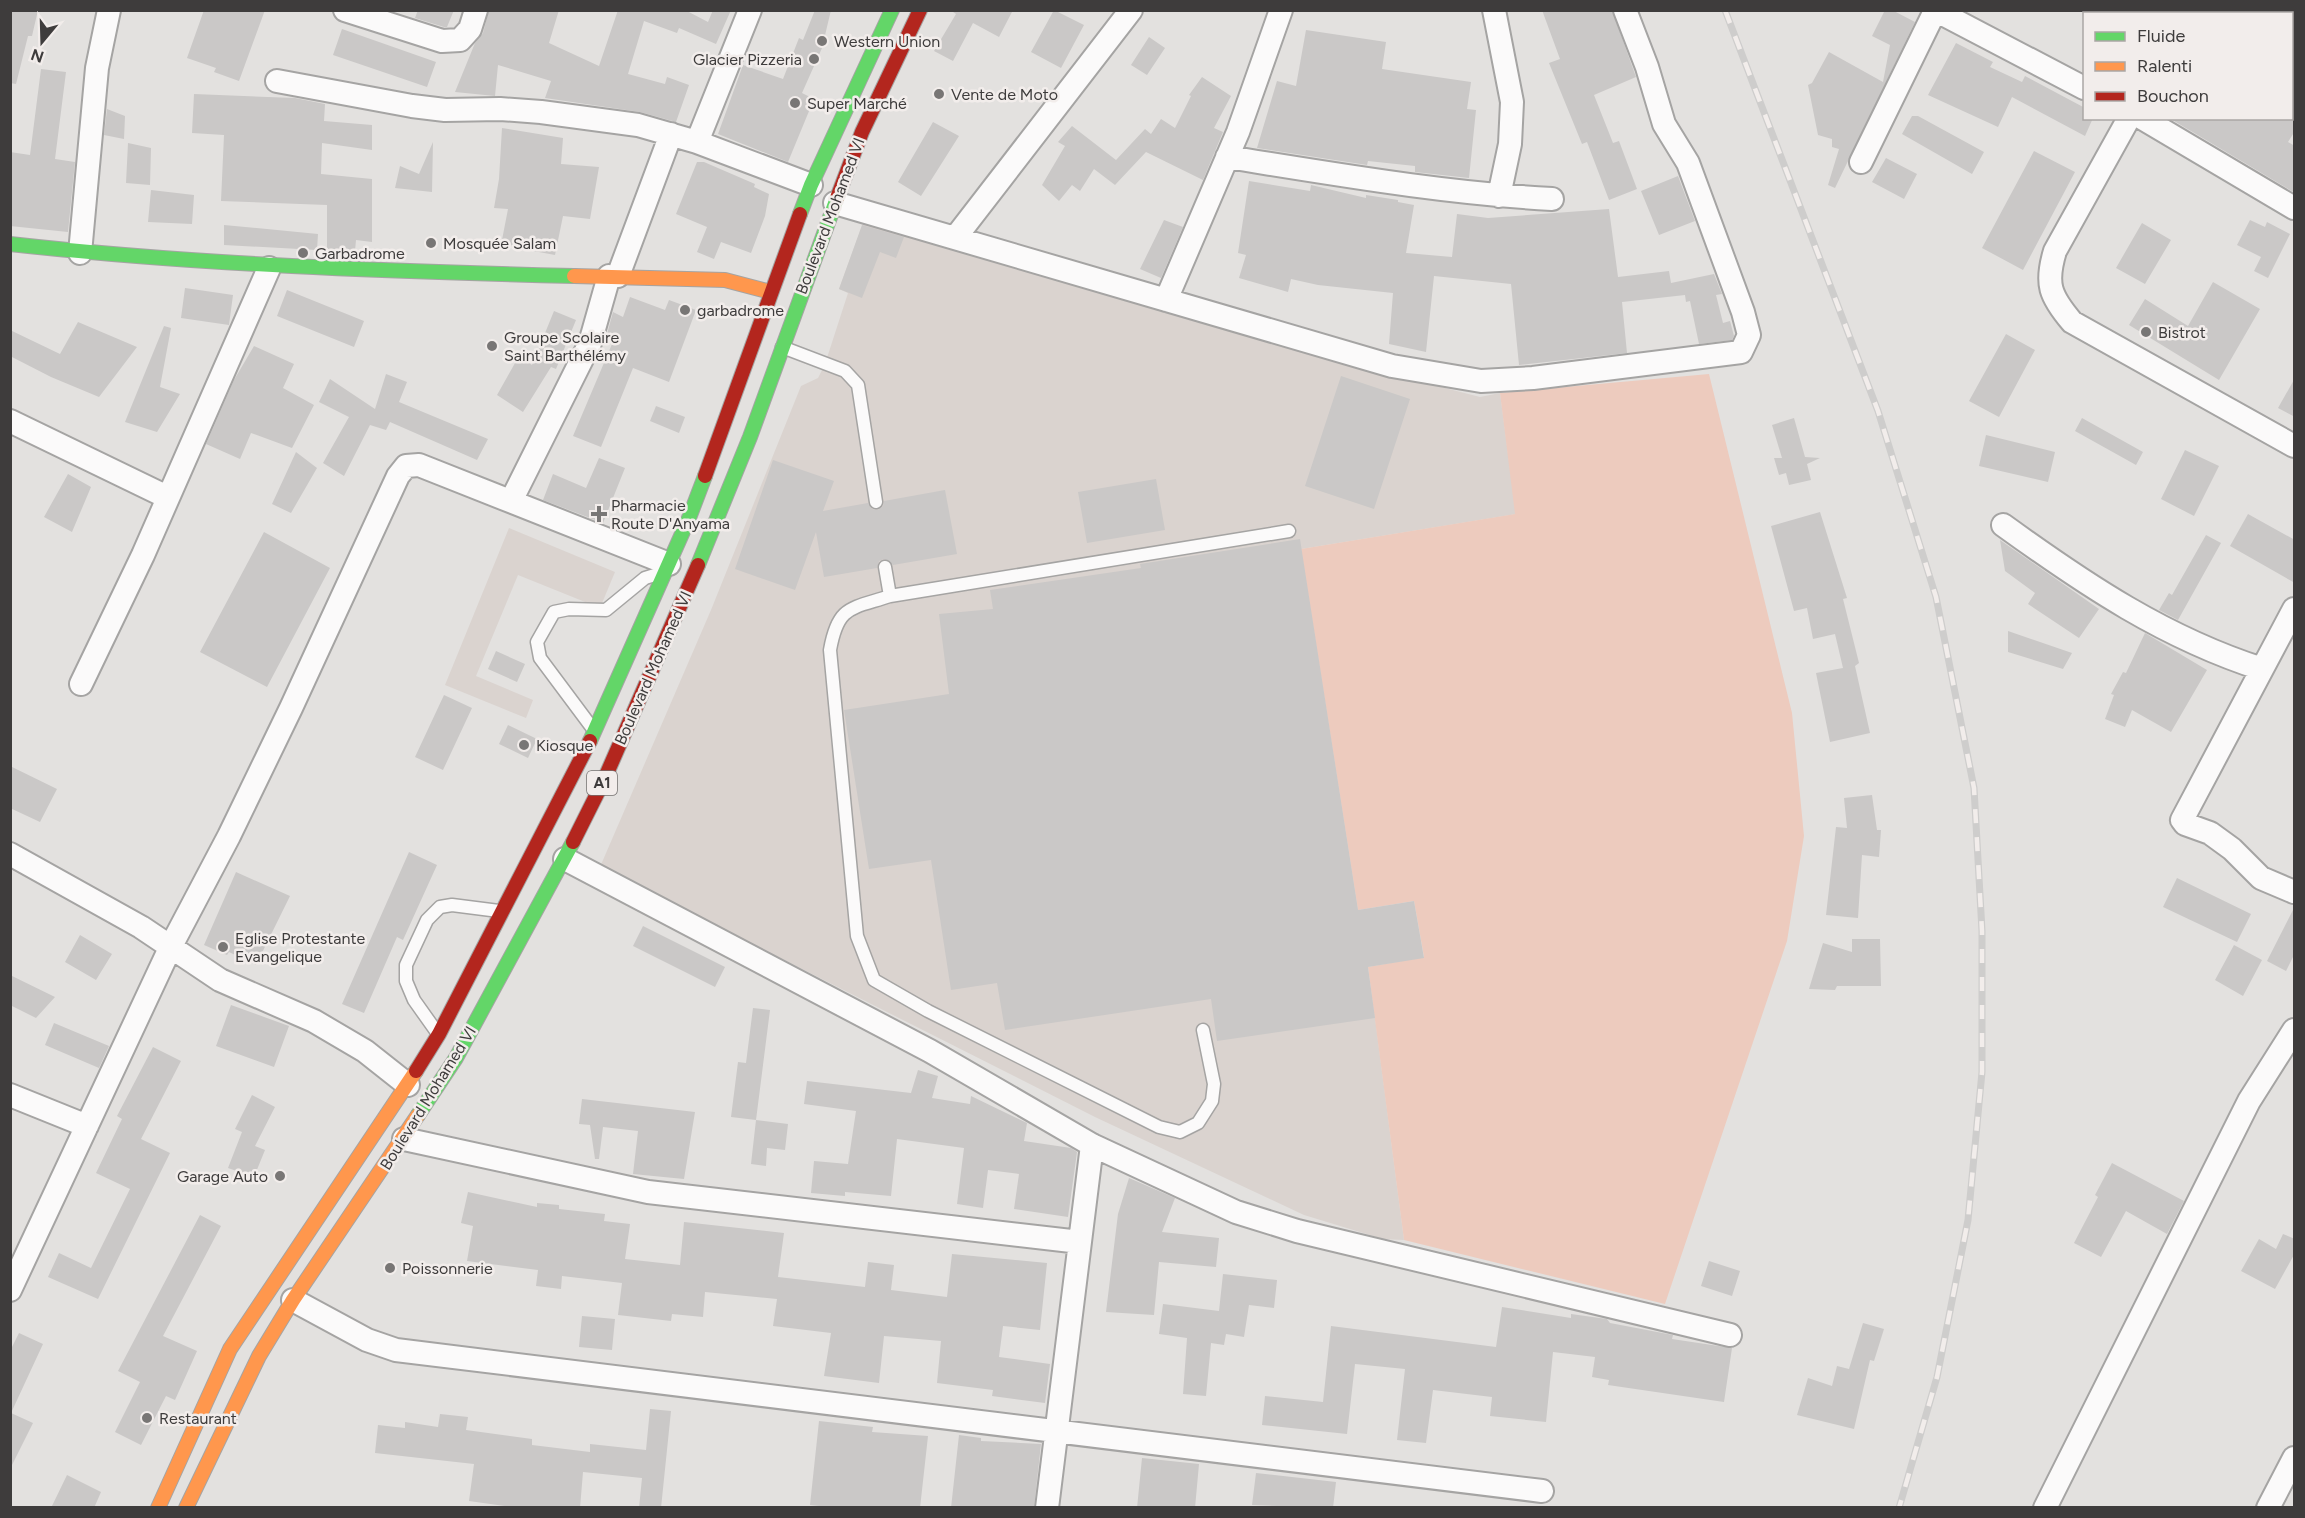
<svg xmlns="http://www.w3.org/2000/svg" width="2305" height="1518" font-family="Figtree,sans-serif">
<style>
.built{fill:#dad3cf}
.green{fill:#edcbbe}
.building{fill:#cac8c7}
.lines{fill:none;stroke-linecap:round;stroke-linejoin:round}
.lane-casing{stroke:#a5a4a3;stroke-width:15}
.street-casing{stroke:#a5a4a3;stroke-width:26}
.fast-casing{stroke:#a5a4a3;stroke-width:16}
.slow-casing{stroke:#a5a4a3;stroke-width:16}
.jam-casing{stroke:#a5a4a3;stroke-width:16}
.lane{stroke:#fbfafa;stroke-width:12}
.street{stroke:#fbfafa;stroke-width:22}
.fast{stroke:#63d668;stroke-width:14}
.slow{stroke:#ff974d;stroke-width:14}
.jam{stroke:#b3261e;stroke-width:14}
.rail-casing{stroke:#cecdcc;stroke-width:7}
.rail{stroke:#f2edeb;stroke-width:4.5;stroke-dasharray:14;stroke-linecap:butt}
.poi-dot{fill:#787675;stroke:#f2edeb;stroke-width:2}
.labels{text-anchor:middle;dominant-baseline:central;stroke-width:5;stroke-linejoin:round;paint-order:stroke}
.shield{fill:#f2edeb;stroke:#747170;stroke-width:1.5}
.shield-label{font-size:15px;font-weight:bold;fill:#3e3c3c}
.poi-label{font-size:16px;fill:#3e3c3c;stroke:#f2edeb;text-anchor:start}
.street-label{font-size:16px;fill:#3e3c3c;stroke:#f2edeb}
</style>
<rect width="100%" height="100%" fill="#e3e1df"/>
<path class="built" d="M 865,218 L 1332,359 L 1480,397 L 1500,393 L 1516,514 L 1301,549 L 1375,1018 L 1404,1240 L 1383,1239 L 1304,1215 L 1095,1117 L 600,867 L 711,610 L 801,386 L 818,378 L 825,364 L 848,293 L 839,289 Z
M 509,528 L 615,572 L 600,608 L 518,575 L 476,676 L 533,700 L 526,718 L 445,685 Z"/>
<path class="green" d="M 1709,374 L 1792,713 L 1804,836 L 1787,941 L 1665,1304 L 1404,1240 L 1368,967 L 1424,957 L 1414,901 L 1358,910 L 1301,549 L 1515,514 L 1500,393 Z"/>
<path class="building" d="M 10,10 L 38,10 L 32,36 L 28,36 L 16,84 L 10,83 Z
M 204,10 L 265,10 L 239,81 L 214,72 L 216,68 L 187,58 Z
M 418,10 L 454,10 L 447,27 L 444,27 L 415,18 Z
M 489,10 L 559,10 L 549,43 L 599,66 L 618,10 L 685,10 L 708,22 L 713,10 L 731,10 L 716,44 L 679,28 L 677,33 L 644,21 L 628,74 L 665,84 L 667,77 L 689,85 L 676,122 L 640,112 L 545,98 L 551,81 L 498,65 L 495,96 L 455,92 L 475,43 L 483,33 Z
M 815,10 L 831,10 L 822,48 L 802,93 L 814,99 L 788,162 L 718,134 L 743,65 L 783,79 L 799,38 L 803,40 Z
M 950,10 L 1013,10 L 999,37 L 973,23 L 953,61 L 934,51 L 956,14 Z
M 1054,10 L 1084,25 L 1061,68 L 1031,52 Z
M 1542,10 L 1612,10 L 1636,77 L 1594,95 L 1613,143 L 1619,141 L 1637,189 L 1609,200 L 1587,142 L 1582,144 L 1549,63 L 1560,59 Z
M 1885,10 L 1892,10 L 1915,22 L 1835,188 L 1828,185 L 1839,149 L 1832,147 L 1832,139 L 1818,135 L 1808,85 L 1812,83 L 1829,52 L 1883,82 L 1890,45 L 1872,36 Z
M 342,29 L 436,62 L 427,87 L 333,55 Z
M 1306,30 L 1386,42 L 1382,69 L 1471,82 L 1467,109 L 1476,110 L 1469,178 L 1415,172 L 1415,166 L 1368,161 L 1367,165 L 1257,148 L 1277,81 L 1296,86 Z
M 1149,37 L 1165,48 L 1147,75 L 1131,65 Z
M 1956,43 L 1993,62 L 1990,67 L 2022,82 L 2025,76 L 2085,108 L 2085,118 L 2093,118 L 2085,136 L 2012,97 L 1998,127 L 1928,95 Z
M 41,69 L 66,72 L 55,159 L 75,162 L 68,232 L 10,226 L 10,152 L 30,155 Z
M 1202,77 L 1231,96 L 1214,128 L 1223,132 L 1203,180 L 1146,152 L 1115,185 L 1094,169 L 1080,191 L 1072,185 L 1059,201 L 1042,185 L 1065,146 L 1058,142 L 1072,126 L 1116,160 L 1145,129 L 1151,134 L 1161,119 L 1175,128 L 1191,96 L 1189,95 Z
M 194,94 L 295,98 L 325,104 L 324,121 L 372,125 L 372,150 L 322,143 L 321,174 L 372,179 L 372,242 L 356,240 L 355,251 L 327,249 L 327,205 L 221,201 L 224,135 L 192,133 Z
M 107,109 L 125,116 L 124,139 L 104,135 Z
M 1912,116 L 1918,116 L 1984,152 L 1972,174 L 1902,134 Z
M 2169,118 L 2295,118 L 2295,131 L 2288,142 L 2295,146 L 2295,193 Z
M 933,122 L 959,136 L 921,196 L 898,182 Z
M 502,128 L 563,138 L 561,164 L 599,167 L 590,219 L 563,216 L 555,255 L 501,245 L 508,209 L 494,208 L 499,179 Z
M 433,142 L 432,192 L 395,188 L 400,166 L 419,174 Z
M 128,143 L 151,148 L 150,185 L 126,183 Z
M 2034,151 L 2075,172 L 2023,270 L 1982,248 Z
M 1886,158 L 1917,174 L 1904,199 L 1872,182 Z
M 697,162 L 704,162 L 755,184 L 754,187 L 769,194 L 765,216 L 751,253 L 721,242 L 714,259 L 697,252 L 707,227 L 676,214 Z
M 1678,176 L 1695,221 L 1659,235 L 1641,191 Z
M 1249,181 L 1310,191 L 1311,185 L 1366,198 L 1366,195 L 1398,200 L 1398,202 L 1414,205 L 1406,253 L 1452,257 L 1457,214 L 1488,218 L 1609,209 L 1618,277 L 1669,271 L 1671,283 L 1714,274 L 1722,294 L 1716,295 L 1723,323 L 1730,321 L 1734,336 L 1732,340 L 1699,344 L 1690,301 L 1686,302 L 1685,295 L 1622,302 L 1627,353 L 1519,365 L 1511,284 L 1434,276 L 1426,352 L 1389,344 L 1393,293 L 1318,285 L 1291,279 L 1288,292 L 1239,278 L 1246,255 L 1238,253 Z
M 151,190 L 194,195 L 192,224 L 148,222 Z
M 1164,220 L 1183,227 L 1161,278 L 1140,269 Z
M 2250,220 L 2265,227 L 2267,222 L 2290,234 L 2268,278 L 2254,271 L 2261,257 L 2237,245 Z
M 2142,223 L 2171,240 L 2145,284 L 2116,268 Z
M 224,225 L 318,234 L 317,250 L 224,245 Z
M 862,225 L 904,237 L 896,258 L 880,252 L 862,298 L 839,289 Z
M 2213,282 L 2260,309 L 2219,380 L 2129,325 L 2145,299 L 2188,326 Z
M 185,288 L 233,295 L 229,325 L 181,318 Z
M 287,290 L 364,321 L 354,347 L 277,316 Z
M 630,297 L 665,310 L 669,300 L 696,310 L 669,382 L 633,368 L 601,447 L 573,436 L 615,337 L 607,334 L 613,312 L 623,317 Z
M 554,311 L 576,320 L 556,369 L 551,367 L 523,412 L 497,395 L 519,356 L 532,365 Z
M 78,322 L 137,347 L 99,397 L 51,377 L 10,356 L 10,330 L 60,354 Z
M 164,326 L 171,328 L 160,387 L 180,394 L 157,432 L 125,422 Z
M 2006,334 L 2035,350 L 1999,417 L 1969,401 Z
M 254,346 L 294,364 L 283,388 L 314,405 L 292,448 L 251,433 L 240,459 L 206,444 L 234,380 Z
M 386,374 L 407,382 L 399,402 L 488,439 L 477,460 L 390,422 L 386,430 L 370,425 L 344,476 L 323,463 L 349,417 L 319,402 L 330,379 L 375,409 Z
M 1341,376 L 1410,399 L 1374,509 L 1305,486 Z
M 2295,378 L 2295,417 L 2278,408 Z
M 656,406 L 685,417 L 679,433 L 650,421 Z
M 1794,418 L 1805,457 L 1820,458 L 1807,464 L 1811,480 L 1789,485 L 1786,473 L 1779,475 L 1774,458 L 1782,458 L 1772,425 Z
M 2082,418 L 2143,452 L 2136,465 L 2075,431 Z
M 1986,435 L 2055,452 L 2048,482 L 1979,466 Z
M 2185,450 L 2219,466 L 2194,516 L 2161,499 Z
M 296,452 L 317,468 L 291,513 L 272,504 Z
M 599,458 L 625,468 L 603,523 L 543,500 L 553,474 L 586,488 Z
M 773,460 L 834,481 L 823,511 L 868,503 L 872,509 L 878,510 L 883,506 L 884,501 L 945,490 L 957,554 L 893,565 L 884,559 L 879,561 L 877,568 L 824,577 L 816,532 L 795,590 L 735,569 Z
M 68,474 L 91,487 L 72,532 L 44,517 Z
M 1156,479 L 1165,530 L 1087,543 L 1078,492 Z
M 1820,512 L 1847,598 L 1843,599 L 1859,663 L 1855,666 L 1870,733 L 1830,742 L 1816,673 L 1843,668 L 1835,634 L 1813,639 L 1807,608 L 1794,611 L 1771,526 Z
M 2248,514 L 2295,540 L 2295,583 L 2230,546 Z
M 264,532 L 330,568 L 267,687 L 200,652 Z
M 2206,535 L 2221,543 L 2178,620 L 2159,610 L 2169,593 L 2172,595 Z
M 1300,539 L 1358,910 L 1414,901 L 1424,958 L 1368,967 L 1375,1018 L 1217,1041 L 1211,999 L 1005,1030 L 997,983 L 951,990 L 931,860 L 869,869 L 844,710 L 949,694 L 939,614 L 993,609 L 990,590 L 1141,568 L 1140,564 Z
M 2000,540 L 2099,609 L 2079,638 L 2028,604 L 2035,593 L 2005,571 Z
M 2008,631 L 2072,653 L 2063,669 L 2008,652 Z
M 2145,633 L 2207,670 L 2171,732 L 2132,710 L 2125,727 L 2105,719 L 2114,695 L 2111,694 L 2123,672 L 2126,673 Z
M 496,651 L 525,664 L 517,682 L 488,669 Z
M 444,695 L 472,708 L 443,770 L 415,757 Z
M 508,725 L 537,739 L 528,758 L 499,744 Z
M 10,766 L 57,789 L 40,822 L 10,808 Z
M 1872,795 L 1877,830 L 1881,830 L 1879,857 L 1862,855 L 1858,918 L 1826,915 L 1836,827 L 1847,828 L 1844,798 Z
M 409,852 L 437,865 L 403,940 L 397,937 L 364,1013 L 342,1004 Z
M 236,872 L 290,896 L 256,965 L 229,952 L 227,955 L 204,945 Z
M 2177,878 L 2251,914 L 2237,942 L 2163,907 Z
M 2295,906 L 2295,953 L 2286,971 L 2267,961 Z
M 643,926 L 725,967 L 715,987 L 633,946 Z
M 80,935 L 112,954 L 96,980 L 65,962 Z
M 1852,939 L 1880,939 L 1881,986 L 1837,986 L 1835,990 L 1809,989 L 1823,943 L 1852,952 Z
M 2234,945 L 2262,960 L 2243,996 L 2215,980 Z
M 10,975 L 55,997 L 36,1018 L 10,1005 Z
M 231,1005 L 289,1026 L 274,1067 L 216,1046 Z
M 753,1008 L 770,1010 L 756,1120 L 731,1117 L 738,1062 L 746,1063 Z
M 54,1023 L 109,1046 L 99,1068 L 45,1045 Z
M 153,1047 L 181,1061 L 141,1139 L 170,1153 L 98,1299 L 48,1277 L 59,1253 L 91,1268 L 130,1189 L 96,1173 L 122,1119 L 117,1116 Z
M 918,1070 L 938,1076 L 932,1098 L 970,1104 L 971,1096 L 1027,1123 L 1024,1141 L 1071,1148 L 1077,1152 L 1068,1217 L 1014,1209 L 1019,1174 L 988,1170 L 983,1208 L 957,1204 L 964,1148 L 897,1139 L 891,1196 L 845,1192 L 845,1196 L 811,1193 L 814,1161 L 848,1164 L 856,1111 L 804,1104 L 807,1081 L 911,1093 Z
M 252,1095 L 275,1107 L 255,1146 L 265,1150 L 254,1177 L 228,1168 L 242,1132 L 235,1129 Z
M 582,1099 L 695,1112 L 684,1179 L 633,1174 L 638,1131 L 603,1127 L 599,1159 L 595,1159 L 590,1125 L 579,1124 Z
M 756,1120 L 788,1124 L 785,1150 L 767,1148 L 766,1166 L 751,1164 Z
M 2112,1163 L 2184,1201 L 2167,1234 L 2126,1211 L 2101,1257 L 2074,1243 L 2098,1197 L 2095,1195 Z
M 1129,1178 L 1175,1198 L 1162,1232 L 1219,1238 L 1216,1267 L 1159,1262 L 1154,1315 L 1106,1312 L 1118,1214 Z
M 468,1192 L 537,1207 L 537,1203 L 559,1205 L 559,1209 L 605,1214 L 604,1221 L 630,1224 L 625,1259 L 680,1265 L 684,1222 L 784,1233 L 778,1277 L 865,1287 L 868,1262 L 894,1265 L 891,1290 L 947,1297 L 952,1254 L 1047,1263 L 1040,1330 L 1003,1326 L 999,1357 L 1050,1364 L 1045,1403 L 992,1396 L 993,1390 L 937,1383 L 941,1341 L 884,1336 L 879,1383 L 824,1376 L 831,1333 L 773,1326 L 777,1299 L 705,1292 L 703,1317 L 672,1314 L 671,1321 L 618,1315 L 622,1283 L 562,1276 L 561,1289 L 536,1286 L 538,1270 L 467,1261 L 473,1226 L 461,1223 Z
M 200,1215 L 221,1226 L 163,1336 L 197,1351 L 175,1400 L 166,1396 L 141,1445 L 115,1432 L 140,1382 L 118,1371 Z
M 2283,1234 L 2295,1239 L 2295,1253 L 2275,1289 L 2241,1271 L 2259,1239 L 2276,1249 Z
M 1709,1261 L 1740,1271 L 1732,1296 L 1701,1286 Z
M 1223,1274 L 1277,1280 L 1274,1308 L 1249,1305 L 1244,1337 L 1226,1334 L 1224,1345 L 1211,1343 L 1206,1396 L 1183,1394 L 1187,1338 L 1159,1334 L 1163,1304 L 1219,1311 Z
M 1502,1307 L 1571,1318 L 1571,1314 L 1607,1319 L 1610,1323 L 1673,1335 L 1672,1339 L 1732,1348 L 1724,1402 L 1608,1385 L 1609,1380 L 1592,1377 L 1595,1357 L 1553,1352 L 1546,1422 L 1490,1416 L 1492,1397 L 1433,1390 L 1426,1443 L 1397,1440 L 1405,1369 L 1355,1364 L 1347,1434 L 1262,1425 L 1265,1396 L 1323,1402 L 1331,1326 L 1496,1347 Z
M 582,1316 L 615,1319 L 612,1350 L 579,1347 Z
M 1863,1323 L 1884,1329 L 1874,1361 L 1870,1360 L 1854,1429 L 1797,1415 L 1808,1378 L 1832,1386 L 1837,1366 L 1849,1369 Z
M 19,1333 L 43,1344 L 11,1413 L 33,1423 L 10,1469 L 10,1351 Z
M 650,1409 L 671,1411 L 661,1508 L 639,1508 L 642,1478 L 583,1472 L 580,1508 L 519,1508 L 469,1501 L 474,1464 L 375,1453 L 378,1425 L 405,1428 L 405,1422 L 438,1427 L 440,1414 L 468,1417 L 466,1430 L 532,1439 L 532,1445 L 590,1452 L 590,1444 L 646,1450 Z
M 819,1421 L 873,1427 L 872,1432 L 928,1436 L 920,1508 L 837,1508 L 810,1505 Z
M 959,1435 L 981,1438 L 981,1441 L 1041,1444 L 1034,1508 L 951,1508 Z
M 1142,1458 L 1199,1464 L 1195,1508 L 1137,1508 Z
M 1256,1473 L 1336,1482 L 1333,1508 L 1252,1505 Z
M 67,1475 L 101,1492 L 94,1508 L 51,1508 Z"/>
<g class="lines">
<defs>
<path id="lane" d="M 782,347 L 845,371 L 858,385 L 876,502
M 885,567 L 890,596
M 593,729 L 540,658 L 537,642 L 554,612 L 569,609 L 606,610 L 645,578 L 658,574
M 1203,1030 L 1214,1084 L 1212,1101 L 1198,1123 L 1180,1132 L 1159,1127 L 928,1011 L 874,980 L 857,936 L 830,650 C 838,605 851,609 890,596 L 1289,531
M 436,1031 L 414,1000 L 406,981 L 406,965 L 427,920 L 440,907 L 452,905 L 499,911"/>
<path id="street" d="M 345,10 L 442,41 L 460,40 L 470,29 L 476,10
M 1494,10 L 1512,102 L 1510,144 L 1499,196
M 1935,10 L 2084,88
M 2188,14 L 2190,10
M 277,81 L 412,106 L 445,110 L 500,109 L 541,112 L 638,125 L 697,142 L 811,185
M 2129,118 L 2055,251 C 2045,284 2050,296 2072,322 L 2294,446
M 2142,118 L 2294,208
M 697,142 L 750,10
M 1227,157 C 1335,174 1443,193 1552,199
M 1861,162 L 1935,11
M 835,203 L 1392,366 L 1481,381 L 1533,378 L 1741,352 L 1749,335 L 1743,312 L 1688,163 L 1664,124 L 1647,67 L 1625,10
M 955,238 L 1131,10
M 80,253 L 97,68 L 109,10
M 618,276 L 671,134
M 1166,300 L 1238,132 L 1281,10
M 10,421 L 167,497
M 511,501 L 590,343 L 609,276
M 2003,525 C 2086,585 2165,638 2262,669
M 2294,609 L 2182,820 L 2185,824 L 2210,833 L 2232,849 L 2261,878 L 2294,892
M 81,684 L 143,555 L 269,268
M 10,854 L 141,927 L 220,980 L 314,1021 L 365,1051 L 408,1085
M 565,859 L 930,1051 L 1092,1145 L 1236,1212 L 1297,1231 L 1730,1335
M 10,1095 L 87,1126
M 404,1139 L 648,1192 L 1080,1242
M 10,1290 L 171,946 L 229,836 L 291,708 L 398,476 L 406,466 L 419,465 L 669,564
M 293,1300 L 367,1340 L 396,1350 L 1542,1491
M 1047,1508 L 1092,1145
M 2045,1508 L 2249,1101 L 2294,1030
M 2268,1508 L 2294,1458"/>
<path id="fast" d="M 800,214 L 811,185 L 892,10
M 10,244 C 198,265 385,271 574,276
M 698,565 L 750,437 L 837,198
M 590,741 L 689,518 L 705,476
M 418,1115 L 456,1058 L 573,842"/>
<path id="slow" d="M 574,276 L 725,280 L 771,292
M 158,1508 L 230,1349 L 416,1071
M 186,1508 L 259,1356 L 293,1300 L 418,1115"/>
<path id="jam" d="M 837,198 L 862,132 L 920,10
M 705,476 L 800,214
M 573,842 L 604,780 L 698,565
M 416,1071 L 439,1034 L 590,741"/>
</defs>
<use href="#lane" class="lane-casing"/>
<use href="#street" class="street-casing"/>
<use href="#fast" class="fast-casing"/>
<use href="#slow" class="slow-casing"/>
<use href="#jam" class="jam-casing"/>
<use href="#lane" class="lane"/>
<use href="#street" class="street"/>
<use href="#fast" class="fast"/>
<use href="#slow" class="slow"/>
<use href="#jam" class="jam"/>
<defs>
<path id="rail" d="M 1725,10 L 1878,411 L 1936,597 L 1974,788 L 1982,931 L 1982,1072 L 1968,1220 L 1937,1377 L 1899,1508"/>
</defs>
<use href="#rail" class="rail-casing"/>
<use href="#rail" class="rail"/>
</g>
<g class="poi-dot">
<circle cx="822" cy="41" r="6"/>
<circle cx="814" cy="59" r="6"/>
<circle cx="939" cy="94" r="6"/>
<circle cx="795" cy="103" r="6"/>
<circle cx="431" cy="243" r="6"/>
<circle cx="303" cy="253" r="6"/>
<circle cx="685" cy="310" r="6"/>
<circle cx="2146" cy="332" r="6"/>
<circle cx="492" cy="346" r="6"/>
<path d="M596 505h6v6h6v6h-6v6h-6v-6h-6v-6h6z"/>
<circle cx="524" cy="745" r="6"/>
<circle cx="223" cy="947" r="6"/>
<circle cx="280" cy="1176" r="6"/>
<circle cx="390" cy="1268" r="6"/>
<circle cx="147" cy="1418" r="6"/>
</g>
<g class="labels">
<rect class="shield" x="587" y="771" width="30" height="24" rx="4.5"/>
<g class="shield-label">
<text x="602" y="783">A1</text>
</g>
<g class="poi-label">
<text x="834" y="41">Western Union</text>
<text x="802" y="59" text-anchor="end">Glacier Pizzeria</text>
<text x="951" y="94">Vente de Moto</text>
<text x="807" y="103">Super Marché</text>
<text x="443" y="243">Mosquée Salam</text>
<text x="315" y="253">Garbadrome</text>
<text x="697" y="310">garbadrome</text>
<text x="2158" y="332">Bistrot</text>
<text x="504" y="337">Groupe Scolaire<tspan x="504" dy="18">Saint Barthélémy</tspan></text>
<text x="611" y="505">Pharmacie<tspan x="611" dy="18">Route D'Anyama</tspan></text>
<text x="536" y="745">Kiosque</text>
<text x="235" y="938">Eglise Protestante<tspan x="235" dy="18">Evangelique</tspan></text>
<text x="268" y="1176" text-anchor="end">Garage Auto</text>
<text x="402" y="1268">Poissonnerie</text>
<text x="159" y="1418">Restaurant</text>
</g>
<g class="street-label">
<text transform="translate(830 216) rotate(-69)">Boulevard Mohamed VI</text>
<text transform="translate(653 668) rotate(-66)">Boulevard Mohamed VI</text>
<text transform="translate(428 1098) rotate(-58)">Boulevard Mohamed VI</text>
</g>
</g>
<rect width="2305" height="1518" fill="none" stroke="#3e3c3c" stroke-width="24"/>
<rect x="2083" y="12" width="210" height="108" fill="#f2edeb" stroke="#aaa6a5" stroke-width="1.5"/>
<rect x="2095" y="32" width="30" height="9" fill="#63d668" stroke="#aaa6a5" stroke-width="1.5"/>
<text x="2137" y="42" font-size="18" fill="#3e3c3c">Fluide</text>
<rect x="2095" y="62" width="30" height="9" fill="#ff974d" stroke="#aaa6a5" stroke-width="1.5"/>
<text x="2137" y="72" font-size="18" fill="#3e3c3c">Ralenti</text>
<rect x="2095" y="92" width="30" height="9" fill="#b3261e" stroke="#aaa6a5" stroke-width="1.5"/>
<text x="2137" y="102" font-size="18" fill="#3e3c3c">Bouchon</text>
<g transform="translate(42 42) rotate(199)" stroke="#f2edeb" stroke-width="4.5" paint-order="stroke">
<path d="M0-4.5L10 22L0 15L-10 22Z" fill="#3e3c3c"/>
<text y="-9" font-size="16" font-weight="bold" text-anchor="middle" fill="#3e3c3c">N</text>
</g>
</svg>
